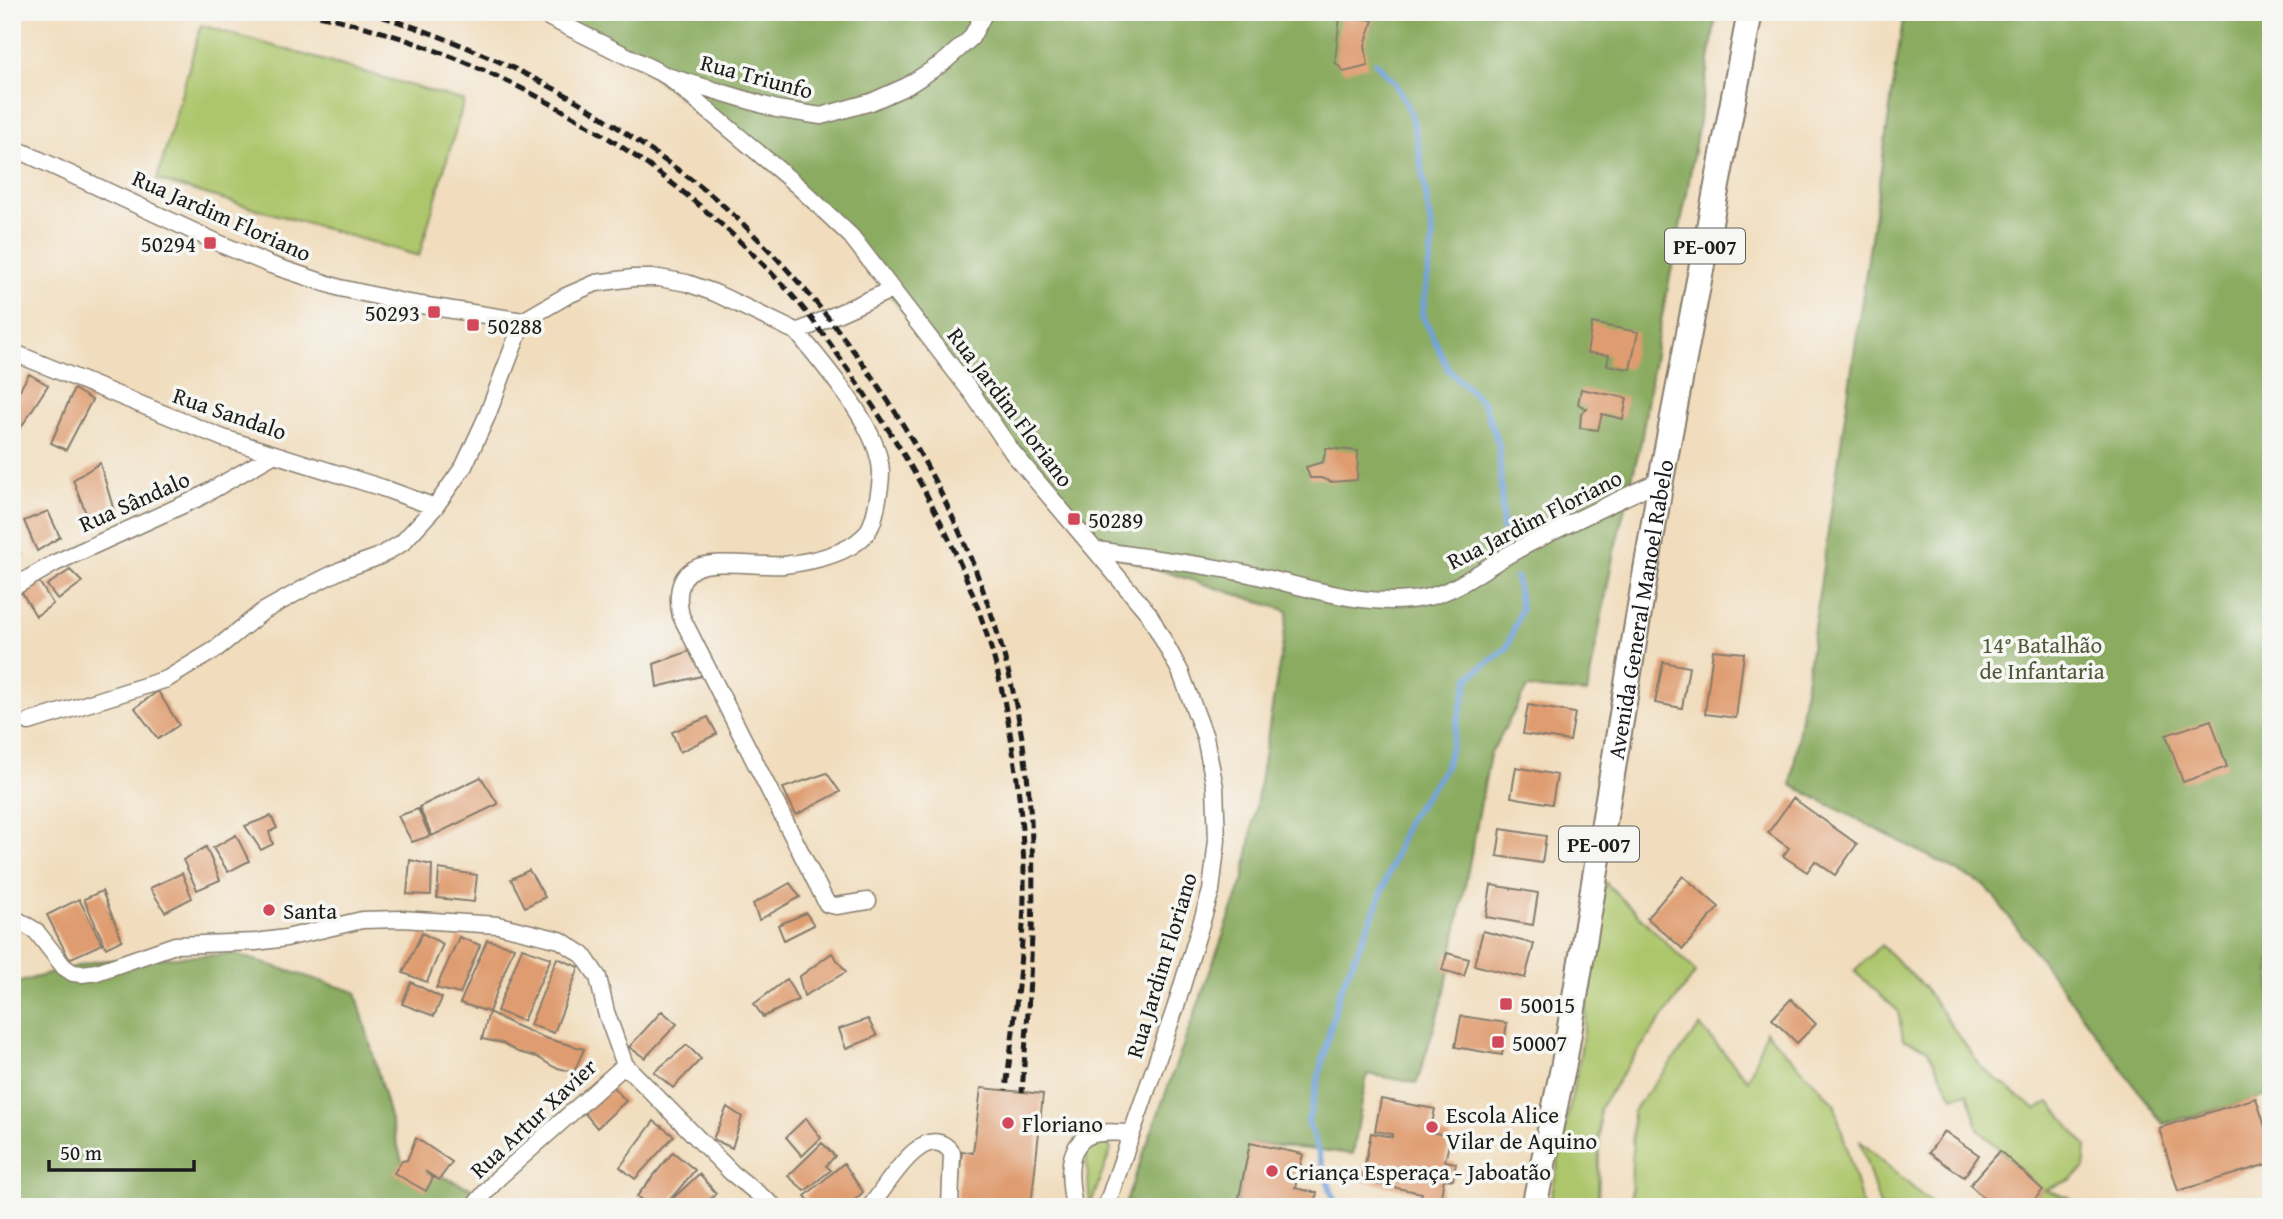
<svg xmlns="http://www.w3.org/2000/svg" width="2283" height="1219" font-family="'Gentium Book Plus',serif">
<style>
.green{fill:#adc66c;stroke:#647144;stroke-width:2}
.forest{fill:#8aab60;stroke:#53643e;stroke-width:2}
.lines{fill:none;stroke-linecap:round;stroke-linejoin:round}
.stream{stroke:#6fa1da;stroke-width:6}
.building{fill:#df9c6f}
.street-casing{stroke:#867c6c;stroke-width:19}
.primary-casing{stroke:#867c6c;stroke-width:28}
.street{stroke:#fff;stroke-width:16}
.primary{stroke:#fff;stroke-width:24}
.rail{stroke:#1c1c1c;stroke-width:5;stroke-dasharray:10 5;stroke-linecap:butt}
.poi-dot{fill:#d1495b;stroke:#f6f6f2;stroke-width:2.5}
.labels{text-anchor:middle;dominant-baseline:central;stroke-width:7;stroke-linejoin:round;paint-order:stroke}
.shield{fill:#f6f6f2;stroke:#5d5d5c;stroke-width:2}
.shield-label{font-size:21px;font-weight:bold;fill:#1c1c1c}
.street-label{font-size:23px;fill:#1c1c1c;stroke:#f6f6f2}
.poi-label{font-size:23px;fill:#1c1c1c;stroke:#f6f6f2;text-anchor:start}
.park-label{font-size:23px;fill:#4f5838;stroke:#f6f6f2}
</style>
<rect width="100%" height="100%" fill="#f6f6f2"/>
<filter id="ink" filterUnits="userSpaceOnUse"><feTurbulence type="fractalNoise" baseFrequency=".0143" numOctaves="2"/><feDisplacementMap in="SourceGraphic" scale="14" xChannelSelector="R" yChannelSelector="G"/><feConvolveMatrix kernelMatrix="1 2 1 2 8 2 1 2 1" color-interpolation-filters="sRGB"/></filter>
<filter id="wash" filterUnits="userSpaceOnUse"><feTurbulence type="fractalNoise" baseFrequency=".00686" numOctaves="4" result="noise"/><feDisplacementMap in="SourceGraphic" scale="28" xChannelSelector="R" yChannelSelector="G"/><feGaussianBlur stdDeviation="1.57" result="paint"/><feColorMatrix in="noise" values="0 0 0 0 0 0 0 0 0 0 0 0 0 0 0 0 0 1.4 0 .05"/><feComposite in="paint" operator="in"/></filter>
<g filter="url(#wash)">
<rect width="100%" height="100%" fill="#f1ddbd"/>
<path class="green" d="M 201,25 L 464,101 L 419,256 L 157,180 Z
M 1605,882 L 1696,972 L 1628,1065 L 1600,1108 L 1598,1207 L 1549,1207 L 1580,1056 Z
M 1881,945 L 1924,987 L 1982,1068 L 2036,1109 L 2050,1102 L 2086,1146 L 2084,1169 L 2070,1180 L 2044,1190 L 2068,1197 L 2084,1207 L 2028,1207 L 2042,1190 L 1978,1129 L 1968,1093 L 1953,1097 L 1927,1049 L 1903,1039 L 1898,1011 L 1854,971 Z
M 1700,1026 L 1748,1080 L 1766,1031 L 1834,1103 L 1863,1207 L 1631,1207 L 1633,1111 Z
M 1860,1141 L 1935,1207 L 1880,1207 Z
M 1092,1143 L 1107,1144 L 1111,1149 L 1090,1207 L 1086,1151 Z"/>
<path class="forest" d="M 547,12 L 1717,12 L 1687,193 L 1657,341 L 1641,442 L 1614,552 L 1587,693 L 1527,688 L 1490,755 L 1445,991 L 1417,1083 L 1367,1074 L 1353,1154 L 1251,1143 L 1237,1207 L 1124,1207 L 1244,878 L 1288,611 L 1097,550 L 817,205 L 626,55 Z
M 1904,12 L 2271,12 L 2271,1095 L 2163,1124 L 1986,886 L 1791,785 Z
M 235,954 L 356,992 L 402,1161 L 519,1207 L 12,1207 L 12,984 L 96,961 Z"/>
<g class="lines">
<path class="stream" d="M 1376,63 L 1395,83 L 1411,112 L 1419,151 L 1433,239 L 1422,314 L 1448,369 L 1484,404 L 1499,446 L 1503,533
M 1333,1207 L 1334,1200 L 1308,1121 L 1339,993 L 1378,903 L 1407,822 L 1446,766 L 1469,677 L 1507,648 L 1521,609 L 1516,577"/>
</g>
<g id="blocks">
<path class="building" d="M 1340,16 L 1373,20 L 1365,45 L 1368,66 L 1344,72 L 1335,62 Z
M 1592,323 L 1638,332 L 1630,369 L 1607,365 L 1609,355 L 1587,353 Z
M 29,374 L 48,385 L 20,429 L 12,425 L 12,403 Z
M 74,389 L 92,400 L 66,450 L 51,443 Z
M 1581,389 L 1627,398 L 1623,419 L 1602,414 L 1598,430 L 1580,428 L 1581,414 L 1587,409 L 1578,404 Z
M 1326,448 L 1358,451 L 1357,480 L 1331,482 L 1321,478 L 1310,478 L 1306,467 L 1323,462 Z
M 100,463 L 114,511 L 89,521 L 73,480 Z
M 48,511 L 60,537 L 37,551 L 24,521 Z
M 12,543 L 20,554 L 12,559 Z
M 70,570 L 82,582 L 58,600 L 47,585 Z
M 38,580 L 53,604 L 36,616 L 21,591 Z
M 692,650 L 705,675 L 657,687 L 654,664 Z
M 1713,650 L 1744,653 L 1736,718 L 1705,714 Z
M 1663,662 L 1689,667 L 1682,708 L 1655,703 Z
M 158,691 L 179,725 L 158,739 L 135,708 Z
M 1528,705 L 1575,713 L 1570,741 L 1523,734 Z
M 708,717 L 717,734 L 680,752 L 672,732 Z
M 2211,720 L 2227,767 L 2183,782 L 2166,735 Z
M 1516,767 L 1557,775 L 1552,804 L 1511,797 Z
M 827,773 L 840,792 L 796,815 L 783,788 Z
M 481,777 L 498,804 L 432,836 L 419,807 Z
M 1793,798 L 1857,844 L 1835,875 L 1815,861 L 1807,872 L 1783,856 L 1789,848 L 1768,833 Z
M 418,809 L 430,836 L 412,842 L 398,816 Z
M 271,816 L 277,828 L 269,832 L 273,844 L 261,850 L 245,826 Z
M 1501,829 L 1546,836 L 1542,863 L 1497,856 Z
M 236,835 L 249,861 L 228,872 L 213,848 Z
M 206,847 L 220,880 L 197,890 L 183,860 Z
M 410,860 L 432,865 L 431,895 L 407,894 Z
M 439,869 L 477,875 L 474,902 L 437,898 Z
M 529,870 L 545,897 L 525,907 L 511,879 Z
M 182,873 L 192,898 L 165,912 L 150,888 Z
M 1683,876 L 1719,907 L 1683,949 L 1647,918 Z
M 790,883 L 800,897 L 759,920 L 753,904 Z
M 1491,885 L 1538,893 L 1533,925 L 1486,917 Z
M 102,891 L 122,940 L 106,948 L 84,899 Z
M 79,899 L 102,944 L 69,959 L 47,915 Z
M 806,913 L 814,925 L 784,940 L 778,925 Z
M 1483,931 L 1534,944 L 1525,978 L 1474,965 Z
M 422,933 L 443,944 L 427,982 L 403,973 Z
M 459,937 L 480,945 L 460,994 L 436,988 Z
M 487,940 L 514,947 L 489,1012 L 510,1023 L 545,1038 L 584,1049 L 574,1072 L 554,1067 L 537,1057 L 518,1052 L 502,1043 L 482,1039 L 489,1012 L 460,1003 Z
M 522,948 L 551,958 L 523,1021 L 497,1011 Z
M 832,953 L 846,972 L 804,996 L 799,977 Z
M 1447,953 L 1469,959 L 1464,976 L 1442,970 Z
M 557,958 L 579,967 L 554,1033 L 530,1025 Z
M 787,979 L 798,1000 L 763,1017 L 754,1004 Z
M 411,982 L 442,998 L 434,1016 L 402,1004 Z
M 1791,999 L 1816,1024 L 1797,1043 L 1772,1019 Z
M 662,1011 L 677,1024 L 645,1058 L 629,1047 Z
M 1461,1016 L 1507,1023 L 1502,1055 L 1455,1047 Z
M 868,1019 L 877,1036 L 846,1049 L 839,1029 Z
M 687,1045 L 701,1059 L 673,1088 L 654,1072 Z
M 612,1086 L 626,1101 L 597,1128 L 583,1111 Z
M 981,1088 L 1043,1094 L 1031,1207 L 956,1207 L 962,1151 L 973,1153 Z
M 2256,1098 L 2271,1146 L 2271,1163 L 2178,1191 L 2159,1128 Z
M 1381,1099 L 1435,1109 L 1430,1132 L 1451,1136 L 1445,1161 L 1456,1163 L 1453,1180 L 1444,1179 L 1440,1202 L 1421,1198 L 1422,1193 L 1362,1181 L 1371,1133 L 1392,1137 L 1392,1134 L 1375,1131 Z
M 727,1107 L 742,1117 L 732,1148 L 713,1139 Z
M 806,1118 L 821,1138 L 802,1156 L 786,1137 Z
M 654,1121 L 674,1136 L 635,1179 L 620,1167 Z
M 1944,1131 L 1979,1155 L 1964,1177 L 1929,1153 Z
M 416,1138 L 452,1162 L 439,1180 L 425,1171 L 433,1178 L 426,1191 L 394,1173 L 402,1161 L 407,1160 Z
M 822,1143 L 835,1156 L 826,1166 L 831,1170 L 805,1191 L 788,1176 Z
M 1250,1143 L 1303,1154 L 1295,1188 L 1317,1193 L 1314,1207 L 1237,1207 Z
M 2000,1151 L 2043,1190 L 2028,1207 L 1993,1207 L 1970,1185 Z
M 673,1152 L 695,1170 L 664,1207 L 649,1207 L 637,1196 Z
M 844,1163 L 863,1192 L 848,1207 L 815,1207 L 805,1196 Z
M 699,1174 L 716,1193 L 704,1207 L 664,1207 Z"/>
</g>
</g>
<g filter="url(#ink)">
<use href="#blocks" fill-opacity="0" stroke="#867c6c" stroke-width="2"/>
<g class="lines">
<defs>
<path id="street" d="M 538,12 L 667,76 L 777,109 L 821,116 L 871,102 L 907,86 L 944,62 L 971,38 L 985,12
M 667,76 L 799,187 L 851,236 L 972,393 L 1013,453 L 1149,614 L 1180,671 L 1205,737 L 1215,787 L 1217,840 L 1211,891 L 1175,1009 L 1106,1207
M 12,147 L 223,245 L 271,265 L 340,288 L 408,303 L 523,321 L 566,296 L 596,283 L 633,278 L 659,278 L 687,283 L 715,293 L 797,332 L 893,289
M 797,332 C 825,367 879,427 881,472 C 881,482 879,494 877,504 C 875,515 872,529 863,537 C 845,555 808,562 784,565 C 761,567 712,558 694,569 C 677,578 677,600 681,616 L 827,904 L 836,906 L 868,901
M 12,352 L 223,438 L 383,488 L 435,507
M 1097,550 C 1146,558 1196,563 1244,573 C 1303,585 1367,611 1428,597 C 1462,589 1487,565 1517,550 C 1564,525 1613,503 1661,480
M 12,588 L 55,563 L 198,498 L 275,454
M 29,722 L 167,679 L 216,649 L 262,612 L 305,588 L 341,570 L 378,557 L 402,543 L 435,507 L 464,466 L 487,416 L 523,321
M 12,917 L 36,931 L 64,967 L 73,973 L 82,974 L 97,972 L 175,945 L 256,942 L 286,938 L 362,920 L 401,919 L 498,925 L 560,940 L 583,955 L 598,977 L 606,1012 L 625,1065 L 732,1173 L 775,1207
M 473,1207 L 498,1178 L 625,1065
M 870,1207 C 885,1189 925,1115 952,1153 L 950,1207
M 1074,1207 C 1070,1185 1064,1149 1088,1136 C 1101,1130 1119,1133 1132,1133"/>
<g id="primary">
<path id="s1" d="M 1534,1207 L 1564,1063 L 1661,480 L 1750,12"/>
</g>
</defs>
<use href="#street" class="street-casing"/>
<use href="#primary" class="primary-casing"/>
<use href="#street" class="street"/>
<use href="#primary" class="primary"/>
<path class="rail" d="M 305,12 C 485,50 653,146 778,280 C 816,319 846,367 877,412 C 936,502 984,599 1005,705 C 1014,752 1021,800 1023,847 C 1028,928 1015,1010 1006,1090
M 367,12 C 436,32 503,61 566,95 C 594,110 621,130 647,148 C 674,167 701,185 725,207 C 873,343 990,538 1022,738 C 1041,856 1031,974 1022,1092"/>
</g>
</g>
<g class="poi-dot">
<rect x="203" y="236" width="14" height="14" rx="3.5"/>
<rect x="427" y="305" width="14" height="14" rx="3.5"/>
<rect x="466" y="318" width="14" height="14" rx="3.5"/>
<rect x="1067" y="512" width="14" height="14" rx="3.5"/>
<circle cx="269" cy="910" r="7"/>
<rect x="1499" y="997" width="14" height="14" rx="3.5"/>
<rect x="1491" y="1035" width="14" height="14" rx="3.5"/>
<circle cx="1008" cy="1123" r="7"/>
<circle cx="1432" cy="1127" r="7"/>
<circle cx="1272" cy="1171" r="7"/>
</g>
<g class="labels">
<g class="shield">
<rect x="1665" y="228.5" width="80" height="35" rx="5"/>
<rect x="1559" y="826.5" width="80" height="35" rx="5"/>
</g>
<g class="shield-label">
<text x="1705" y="246">PE-007</text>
<text x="1599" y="844">PE-007</text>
</g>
<g class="street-label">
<text transform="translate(757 76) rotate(15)">Rua Triunfo</text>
<text transform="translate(222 215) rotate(24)">Rua Jardim Floriano</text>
<text transform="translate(1011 407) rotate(53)">Rua Jardim Floriano</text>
<text transform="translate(230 413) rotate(19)">Rua Sandalo</text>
<text transform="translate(134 501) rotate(-24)">Rua Sândalo</text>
<text transform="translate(1534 519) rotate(-27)">Rua Jardim Floriano</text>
<text stroke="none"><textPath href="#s1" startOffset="607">Avenida General Manoel Rabelo</textPath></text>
<text transform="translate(1161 965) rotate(-73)">Rua Jardim Floriano</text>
<text transform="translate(533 1118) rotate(-43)">Rua Artur Xavier</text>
</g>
<g class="poi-label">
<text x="196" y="243" text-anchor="end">50294</text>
<text x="420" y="312" text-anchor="end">50293</text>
<text x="487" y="325">50288</text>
<text x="1088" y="519">50289</text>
<text x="283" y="910">Santa</text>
<text x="1520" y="1004">50015</text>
<text x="1512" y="1042">50007</text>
<text x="1446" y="1114">Escola Alice<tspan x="1446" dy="26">Vilar de Aquino</tspan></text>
<text x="1022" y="1123">Floriano</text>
<text x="1286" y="1171">Criança Esperaça - Jaboatão</text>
</g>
<g class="park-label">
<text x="2042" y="644">14° Batalhão<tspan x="2042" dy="26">de Infantaria</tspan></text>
</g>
</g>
<rect width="2283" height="1219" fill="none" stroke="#f6f6f2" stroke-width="42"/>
<path d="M49 1160v10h145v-10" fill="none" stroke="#1c1c1c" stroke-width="3.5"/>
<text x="60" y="1160" font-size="21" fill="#1c1c1c" stroke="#f6f6f2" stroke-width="5" paint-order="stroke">50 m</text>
</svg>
